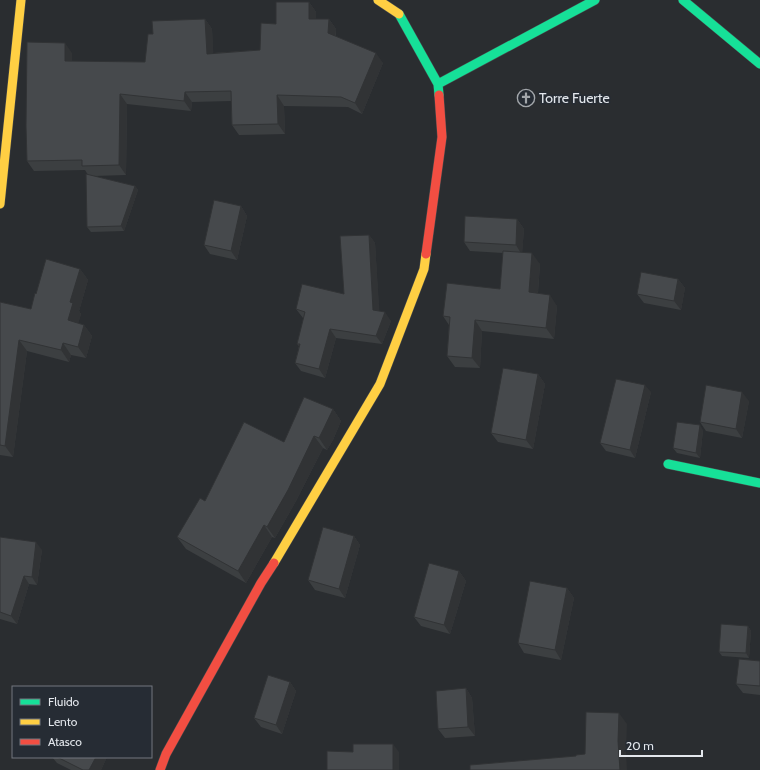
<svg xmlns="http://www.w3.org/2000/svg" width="760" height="770" font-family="Cabin,sans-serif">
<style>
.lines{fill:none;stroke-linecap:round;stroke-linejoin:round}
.fast-casing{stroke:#484b4d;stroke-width:10}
.slow-casing{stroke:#484b4d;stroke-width:10}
.jam-casing{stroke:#484b4d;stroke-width:10}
.fast{stroke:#16e098;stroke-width:9}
.slow{stroke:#ffcf43;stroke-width:9}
.jam{stroke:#f24e42;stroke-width:9}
.wall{fill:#3c3f41}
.shaded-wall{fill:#313335}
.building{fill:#46494c;stroke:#313335}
.labels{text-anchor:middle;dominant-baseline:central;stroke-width:3;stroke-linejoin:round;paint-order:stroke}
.poi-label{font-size:14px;fill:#e3e7ec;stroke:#262c34;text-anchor:start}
</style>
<rect width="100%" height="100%" fill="#2a2d30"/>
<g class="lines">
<defs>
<path id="fast" d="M 683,0 L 760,64
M 399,14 L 438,84 L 439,95
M 438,84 L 595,0
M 668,464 L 760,483"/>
<path id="slow" d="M 378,0 L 399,14
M 0,204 L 21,0
M 274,563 L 380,384 L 424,269 L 426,254"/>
<path id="jam" d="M 426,254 L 442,137 L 439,95
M 160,770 L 166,754 L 261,583 L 274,563"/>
</defs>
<use href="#fast" class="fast-casing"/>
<use href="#slow" class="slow-casing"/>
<use href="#jam" class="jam-casing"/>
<use href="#fast" class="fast"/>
<use href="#slow" class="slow"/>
<use href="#jam" class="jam"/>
</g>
<path class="wall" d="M 309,2 L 316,12 L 316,19 L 329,19 L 336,29 L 336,36 L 383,63 L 362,114 L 348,107 L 284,106 L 285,134 L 239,135 L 232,125 L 231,101 L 192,102 L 191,111 L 127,104 L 126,175 L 94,176 L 135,186 L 138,190 L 124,231 L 91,232 L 87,227 L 88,175 L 85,170 L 34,171 L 27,161 L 72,53 L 72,61 L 145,62 L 153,34 L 205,19 L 212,29 L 213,53 L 260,50 L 276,24 Z
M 241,206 L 247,216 L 237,260 L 210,254 L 204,245 Z
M 517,219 L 524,229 L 522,253 L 540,264 L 538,293 L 557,306 L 554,339 L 482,331 L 480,368 L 455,367 L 447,356 L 449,325 L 443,316 L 500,289 L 503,253 L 470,251 L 464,242 Z
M 369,235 L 375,243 L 379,311 L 391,321 L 382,344 L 336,338 L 325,378 L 301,371 L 295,363 L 299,346 L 297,344 L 304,318 L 303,318 L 296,309 L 344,294 Z
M 80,269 L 88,280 L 79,311 L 81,314 L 78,323 L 84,325 L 92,336 L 86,358 L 71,355 L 69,362 L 27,351 L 13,457 L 0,455 L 0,302 L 31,309 L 36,294 Z
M 678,279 L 685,288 L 681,310 L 644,303 L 637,294 Z
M 538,374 L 545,384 L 533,449 L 498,442 L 491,433 Z
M 651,392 L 635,458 L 606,451 L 600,443 Z
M 749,401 L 742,438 L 706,431 L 700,422 Z
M 333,409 L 341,421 L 333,440 L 327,450 L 323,448 L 296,501 L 275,538 L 272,537 L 246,583 L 186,549 L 177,537 L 205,501 L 284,442 Z
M 703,430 L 700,458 L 677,453 L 673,448 Z
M 354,536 L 360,545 L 345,598 L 315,590 L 308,580 Z
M 0,537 L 42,550 L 37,585 L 29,584 L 17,624 L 0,619 Z
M 459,571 L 466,581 L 450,634 L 421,626 L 414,617 Z
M 567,588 L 574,598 L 561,660 L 524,653 L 518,643 Z
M 748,626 L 751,631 L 749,658 L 722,656 L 719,652 Z
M 760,661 L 760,695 L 743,693 L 736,684 Z
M 290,682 L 296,691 L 282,734 L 261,727 L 254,718 Z
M 466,688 L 472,698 L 475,736 L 445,738 L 438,729 Z
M 52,757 L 107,757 L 101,770 L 71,770 L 57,763 Z"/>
<path class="shaded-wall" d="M 309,2 L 316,12 L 316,29 L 309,19 Z
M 205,19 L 212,29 L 214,64 L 207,54 Z
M 329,19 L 336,29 L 335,43 L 328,33 Z
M 65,43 L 72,53 L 72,71 L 65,61 Z
M 376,53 L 383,63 L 362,114 L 355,103 Z
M 185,92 L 192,102 L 191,111 L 184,101 Z
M 120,94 L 127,104 L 126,175 L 119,165 Z
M 277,95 L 284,106 L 285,134 L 278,124 Z
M 135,186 L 138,190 L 124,231 L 121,226 Z
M 241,206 L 247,216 L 237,260 L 231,251 Z
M 517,219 L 524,229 L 522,255 L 516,245 Z
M 369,235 L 375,243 L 380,319 L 373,310 Z
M 532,253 L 540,264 L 537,303 L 529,292 Z
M 80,269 L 88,280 L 79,311 L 81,314 L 76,332 L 68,320 L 70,302 Z
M 678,279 L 685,288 L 681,310 L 674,301 Z
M 550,295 L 557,306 L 554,339 L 546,328 Z
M 385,312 L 391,321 L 382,344 L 376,336 Z
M 475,320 L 482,331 L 480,368 L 472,358 Z
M 84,325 L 92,336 L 86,358 L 78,347 Z
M 330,329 L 336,338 L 325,378 L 319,369 Z
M 19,340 L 27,351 L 13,457 L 5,446 Z
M 63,343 L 71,355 L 69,362 L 61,350 Z
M 538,374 L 545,384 L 533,449 L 526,440 Z
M 645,385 L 651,392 L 635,458 L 630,450 Z
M 742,392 L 749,401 L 742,438 L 736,429 Z
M 333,409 L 341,421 L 333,440 L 327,450 L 319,438 Z
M 700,425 L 703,430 L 700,458 L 696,453 Z
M 314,436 L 323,448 L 296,501 L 275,538 L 267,527 Z
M 264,525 L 272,537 L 246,583 L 238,571 Z
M 354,536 L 360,545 L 345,598 L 339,589 Z
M 36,542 L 42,550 L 37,585 L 32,577 Z
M 459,571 L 466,581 L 450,634 L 444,625 Z
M 24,576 L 29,584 L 17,624 L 11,616 Z
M 567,588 L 574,598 L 561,660 L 555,650 Z
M 748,626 L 751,631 L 749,658 L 746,653 Z
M 290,682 L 296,691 L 282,734 L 276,725 Z
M 466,688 L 472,698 L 475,736 L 468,727 Z
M 619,713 L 627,724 L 626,752 L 627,770 L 620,770 L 618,741 Z
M 393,744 L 399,752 L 399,770 L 393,770 Z
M 96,757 L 107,757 L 101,770 L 89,770 Z"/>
<path class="building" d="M 276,2 L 309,2 L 309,19 L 329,19 L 328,33 L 376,53 L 355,103 L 341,97 L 277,95 L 278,124 L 232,125 L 231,91 L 185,92 L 184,101 L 120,94 L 119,165 L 82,166 L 82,160 L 27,161 L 26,126 L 27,42 L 65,43 L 65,61 L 145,62 L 148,34 L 153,34 L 152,21 L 205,19 L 207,54 L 260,50 L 261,23 L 276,24 Z
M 86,174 L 135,186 L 121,226 L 87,227 Z
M 214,200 L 241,206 L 231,251 L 204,245 Z
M 465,216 L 517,219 L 516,245 L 464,242 Z
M 369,235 L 373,310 L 385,312 L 376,336 L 330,329 L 319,369 L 295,363 L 300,344 L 297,344 L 305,312 L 296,309 L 302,284 L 344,294 L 340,236 Z
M 503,251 L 532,253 L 529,292 L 550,295 L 546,328 L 475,320 L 472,358 L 447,356 L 450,317 L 443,316 L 447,283 L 500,289 Z
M 46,259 L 80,269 L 70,302 L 73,303 L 68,320 L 84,325 L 78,347 L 63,343 L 61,350 L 19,340 L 5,446 L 0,445 L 0,302 L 31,309 L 35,293 L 36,294 Z
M 641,272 L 678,279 L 674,301 L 637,294 Z
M 503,368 L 538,374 L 526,440 L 491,433 Z
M 616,379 L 645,385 L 630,450 L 600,443 Z
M 706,385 L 742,392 L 736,429 L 700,422 Z
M 304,397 L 333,409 L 324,428 L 319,438 L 314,436 L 288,490 L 267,527 L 264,525 L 238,571 L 177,537 L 200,498 L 205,501 L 244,422 L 284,442 Z
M 677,422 L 700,425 L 696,453 L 673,448 Z
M 323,527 L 354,536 L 339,589 L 308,580 Z
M 0,537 L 36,542 L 32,577 L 24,576 L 11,616 L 0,612 Z
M 429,563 L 459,571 L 444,625 L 414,617 Z
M 530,581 L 567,588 L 555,650 L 518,643 Z
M 721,624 L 748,626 L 746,653 L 719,652 Z
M 739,659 L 760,661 L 760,686 L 736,684 Z
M 268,675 L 290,682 L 276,725 L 254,718 Z
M 466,688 L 468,727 L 438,729 L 436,691 Z
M 586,712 L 619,713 L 618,741 L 620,770 L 470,770 L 470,765 L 576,756 L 576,755 L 585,754 Z
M 353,744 L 393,744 L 393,770 L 327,770 L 327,751 L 353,752 Z
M 57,757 L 96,757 L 89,770 L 83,770 Z"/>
<defs>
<symbol id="church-ring" viewBox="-11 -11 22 22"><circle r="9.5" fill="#262c34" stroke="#a2a6aa" stroke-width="1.5"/><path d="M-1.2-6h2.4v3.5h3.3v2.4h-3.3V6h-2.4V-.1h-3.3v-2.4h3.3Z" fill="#a2a6aa"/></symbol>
</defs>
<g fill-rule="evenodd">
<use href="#church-ring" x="516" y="88" width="20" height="20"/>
</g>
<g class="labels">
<g class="poi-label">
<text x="539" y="98">Torre Fuerte</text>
</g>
</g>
<rect x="12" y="686" width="140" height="72" fill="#262c34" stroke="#72777e"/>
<rect x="20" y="699" width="20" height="6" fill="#16e098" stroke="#72777e"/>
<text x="48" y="706" font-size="12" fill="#e3e7ec">Fluido</text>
<rect x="20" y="719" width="20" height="6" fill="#ffcf43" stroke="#72777e"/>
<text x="48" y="726" font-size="12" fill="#e3e7ec">Lento</text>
<rect x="20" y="739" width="20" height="6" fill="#f24e42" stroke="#72777e"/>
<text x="48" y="746" font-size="12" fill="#e3e7ec">Atasco</text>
<path d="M620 750v6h82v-6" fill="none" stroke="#e3e7ec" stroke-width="2"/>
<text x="626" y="750" font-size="12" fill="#e3e7ec" stroke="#262c34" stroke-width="3" paint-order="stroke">20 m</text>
</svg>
